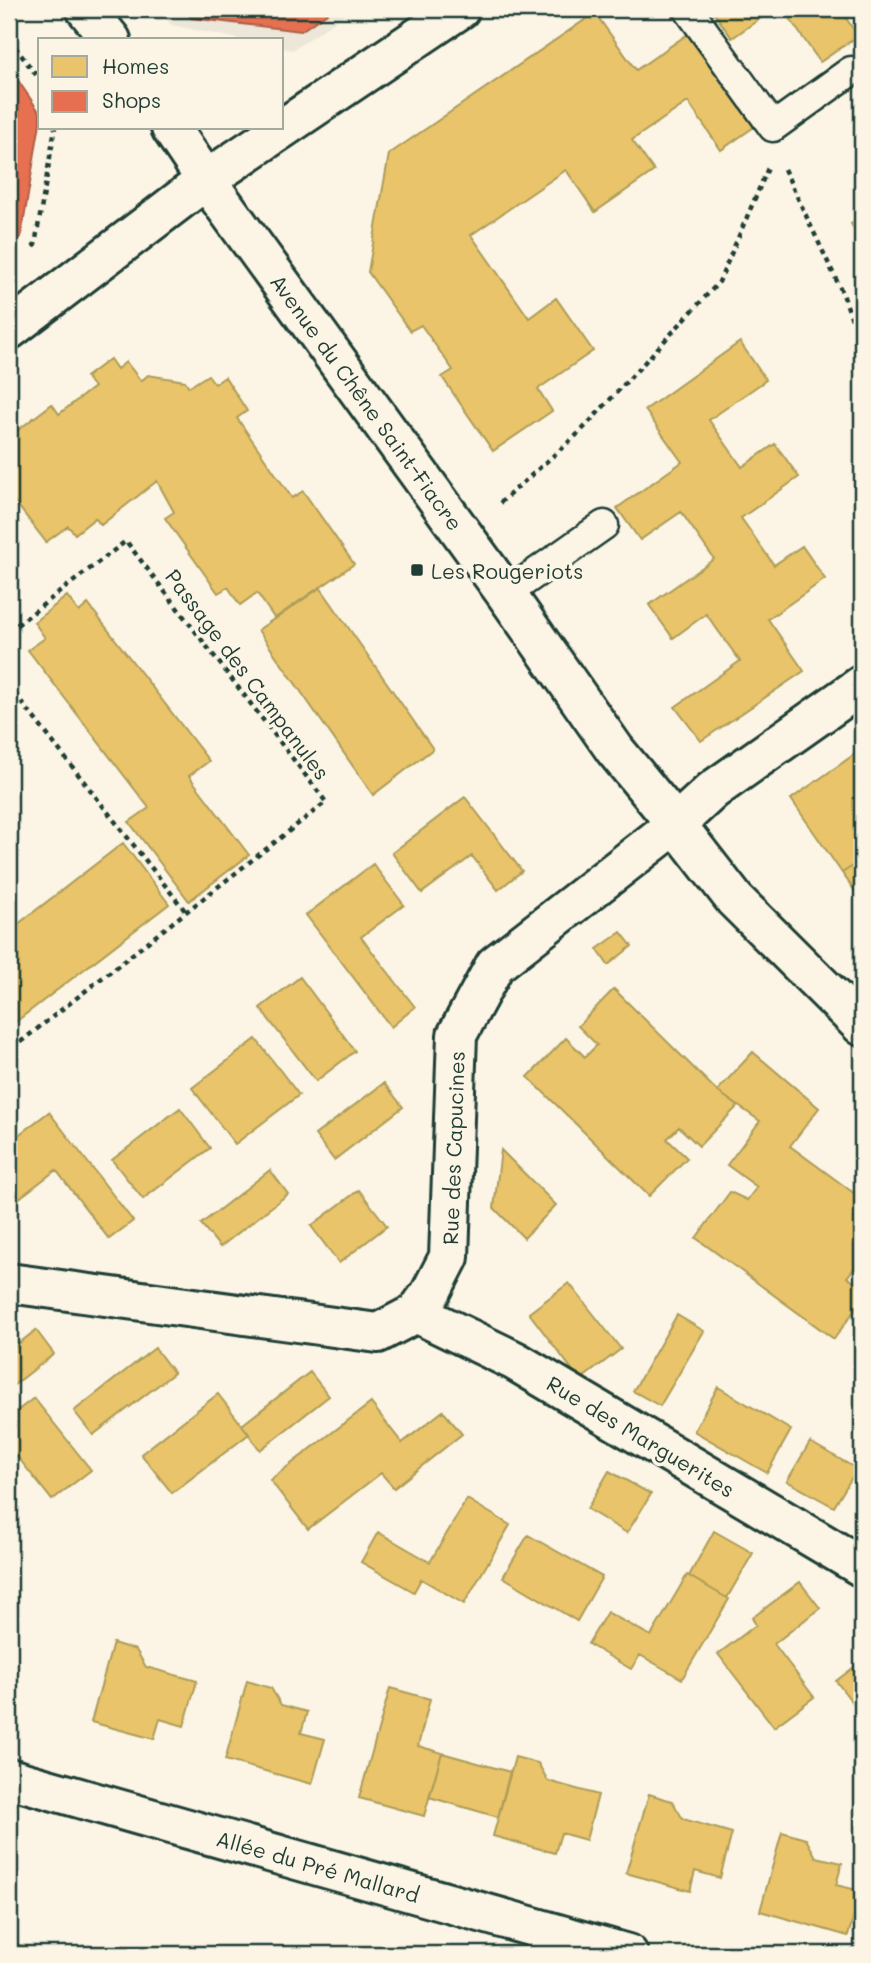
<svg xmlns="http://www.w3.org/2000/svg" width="871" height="1963" font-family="Mali,sans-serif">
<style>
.built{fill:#ece7d8}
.homes{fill:#e9c46a;stroke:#ac9c5a;stroke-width:2}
.shops{fill:#e76f51;stroke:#ab6048;stroke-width:2}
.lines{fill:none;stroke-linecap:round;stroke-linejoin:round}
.service-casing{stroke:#1f3d34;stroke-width:33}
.minor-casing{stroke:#1f3d34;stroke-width:44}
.path{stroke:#1f3d34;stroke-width:4.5;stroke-dasharray:5 5;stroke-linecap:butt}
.service{stroke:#fcf5e5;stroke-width:28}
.minor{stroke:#fcf5e5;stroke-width:38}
.poi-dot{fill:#1f3d34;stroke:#fcf5e5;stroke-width:2.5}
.labels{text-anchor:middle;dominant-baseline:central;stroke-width:7;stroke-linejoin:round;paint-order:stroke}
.street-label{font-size:21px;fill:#1f3d34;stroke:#fcf5e5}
.poi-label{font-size:21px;fill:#1f3d34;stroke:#fcf5e5;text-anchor:start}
</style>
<rect width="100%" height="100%" fill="#fcf5e5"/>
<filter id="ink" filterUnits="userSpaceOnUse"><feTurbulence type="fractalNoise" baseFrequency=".0143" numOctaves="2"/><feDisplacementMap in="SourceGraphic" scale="14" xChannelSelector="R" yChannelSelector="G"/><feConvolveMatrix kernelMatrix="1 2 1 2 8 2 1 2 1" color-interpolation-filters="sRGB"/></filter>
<g filter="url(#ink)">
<path class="built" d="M 158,9 L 353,9 L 293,50 L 282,48 L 282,40 L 244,40 L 171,25 Z"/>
<path class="homes" d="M 711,9 L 774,9 L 732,38 Z
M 783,9 L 859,9 L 846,18 L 858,36 L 820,62 Z
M 595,13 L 636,70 L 688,34 L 754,127 L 721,150 L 688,102 L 632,140 L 654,171 L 595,212 L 566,170 L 471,235 L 529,318 L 556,298 L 593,351 L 538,389 L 552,411 L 493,451 L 442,377 L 453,370 L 421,325 L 410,331 L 368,272 L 389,154 Z
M 862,216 L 862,241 L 851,224 Z
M 740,342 L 766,380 L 709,420 L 742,467 L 775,444 L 799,477 L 741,518 L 774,565 L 802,546 L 825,579 L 768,619 L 804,671 L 701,741 L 675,707 L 740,661 L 706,614 L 673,638 L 649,605 L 714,559 L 681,512 L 640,540 L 617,508 L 682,462 L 645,410 Z
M 110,359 L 117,369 L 126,362 L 141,381 L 148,375 L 185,381 L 189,387 L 208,375 L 215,384 L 225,377 L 247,411 L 237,418 L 292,498 L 303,491 L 354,564 L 275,619 L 257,593 L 240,605 L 228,587 L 218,593 L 165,518 L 174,512 L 157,481 L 101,525 L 95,518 L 75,534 L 68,526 L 46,542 L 9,494 L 9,453 L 12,450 L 9,447 L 9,437 L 52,404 L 59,414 L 94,387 L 86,377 Z
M 320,587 L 433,749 L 373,795 L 258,630 Z
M 67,596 L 79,612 L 88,604 L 209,761 L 189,776 L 249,855 L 189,901 L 129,822 L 149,808 L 28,650 L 45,638 L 34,622 Z
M 862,749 L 862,804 L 854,810 L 862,821 L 862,860 L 842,873 L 791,799 Z
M 465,797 L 522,871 L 498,890 L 472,856 L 422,893 L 392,853 Z
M 123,843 L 169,904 L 9,1027 L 9,931 Z
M 862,860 L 862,886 L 855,891 L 842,873 Z
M 373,864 L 404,905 L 361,937 L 415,1007 L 391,1027 L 306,915 Z
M 621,932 L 632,946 L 608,965 L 597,949 Z
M 300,977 L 355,1051 L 316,1081 L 260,1008 Z
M 614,989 L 717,1091 L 738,1106 L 699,1146 L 679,1127 L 667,1139 L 687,1158 L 649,1196 L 528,1077 L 566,1038 L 585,1057 L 597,1045 L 578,1026 Z
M 256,1039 L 299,1095 L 235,1144 L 192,1088 Z
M 753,1052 L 819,1108 L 790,1146 L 862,1199 L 862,1268 L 858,1264 L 847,1277 L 862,1288 L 862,1300 L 834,1339 L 696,1238 L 730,1192 L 747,1200 L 757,1187 L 727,1165 L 760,1121 L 717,1091 Z
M 384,1083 L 403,1107 L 334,1160 L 315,1135 Z
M 180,1108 L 210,1148 L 143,1199 L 112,1160 Z
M 49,1112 L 133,1221 L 109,1239 L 56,1170 L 9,1206 L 9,1142 Z
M 501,1150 L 556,1205 L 524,1238 L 494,1208 Z
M 270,1170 L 288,1194 L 220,1247 L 201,1224 Z
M 359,1190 L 387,1226 L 339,1263 L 311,1226 Z
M 569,1283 L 621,1349 L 580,1380 L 529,1313 Z
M 677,1315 L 704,1331 L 660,1406 L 633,1391 Z
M 36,1330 L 54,1354 L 9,1389 L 9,1351 Z
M 155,1348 L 174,1373 L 93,1435 L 74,1411 Z
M 310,1372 L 329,1396 L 260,1450 L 242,1425 Z
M 718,1387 L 791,1430 L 767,1473 L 694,1431 Z
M 218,1394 L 249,1434 L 172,1493 L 141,1454 Z
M 34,1398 L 91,1470 L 52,1500 L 9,1446 L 9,1417 Z
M 371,1403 L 402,1443 L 443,1411 L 462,1434 L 394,1488 L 381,1473 L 308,1529 L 270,1480 Z
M 810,1442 L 857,1469 L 834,1507 L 787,1481 Z
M 609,1471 L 651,1494 L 627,1533 L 587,1509 Z
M 467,1499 L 510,1525 L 464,1604 L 421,1579 L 414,1592 L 361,1562 L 378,1532 L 430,1562 Z
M 714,1531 L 753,1553 L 727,1598 L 689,1576 Z
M 528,1535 L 602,1577 L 577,1621 L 503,1577 Z
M 687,1575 L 729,1599 L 682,1679 L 640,1655 L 631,1669 L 588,1644 L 607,1612 L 651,1636 Z
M 800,1582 L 820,1608 L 774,1644 L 814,1697 L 774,1727 L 718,1654 L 756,1625 L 752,1618 Z
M 113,1643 L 136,1650 L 146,1667 L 197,1681 L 184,1726 L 160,1719 L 154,1739 L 91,1722 Z
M 862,1661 L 862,1715 L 836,1681 Z
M 247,1681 L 271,1688 L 281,1705 L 307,1712 L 301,1733 L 325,1739 L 312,1784 L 225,1760 Z
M 390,1688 L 430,1699 L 418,1746 L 442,1753 L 424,1816 L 359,1798 Z
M 442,1753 L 510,1772 L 498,1817 L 429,1797 Z
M 515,1757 L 538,1763 L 548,1781 L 598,1795 L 586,1840 L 561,1833 L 555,1853 L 493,1836 Z
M 649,1794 L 672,1801 L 683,1819 L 732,1833 L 720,1878 L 695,1871 L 690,1891 L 626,1873 Z
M 782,1832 L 806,1839 L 816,1857 L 842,1863 L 836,1885 L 861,1891 L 848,1936 L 760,1911 Z
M 9,1942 L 52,1954 L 9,1954 Z"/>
<path class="shops" d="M 184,9 L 333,9 L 301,31 L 191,18 Z
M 9,67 L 40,113 L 40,123 L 21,237 L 9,247 Z"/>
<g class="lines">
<defs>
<path id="service" d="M 688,9 L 773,127 L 851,71
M 506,594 L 604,525"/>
<path id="minor" d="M 86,9 L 111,40
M 171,128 L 206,180 L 506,594 L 615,750 L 676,824 L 735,900 L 862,1026
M 9,330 L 206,180 L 460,9
M 9,1283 L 378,1333 L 416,1313 L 430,1294 L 449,1257 L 457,1035 L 495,965 L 676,824 L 713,790 L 862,685
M 416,1313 L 515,1361 L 862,1567
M 9,1778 L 628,1954"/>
</defs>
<use href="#service" class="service-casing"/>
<use href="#minor" class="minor-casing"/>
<path class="path" d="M 9,39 L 40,80
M 784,169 L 843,294 L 862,348
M 33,247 L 35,245 L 55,128
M 500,503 L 580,432 L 719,282 L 768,168
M 9,631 L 126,541 L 326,802 L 9,1051
M 9,686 L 186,912"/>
<use href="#service" class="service"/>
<use href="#minor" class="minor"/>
</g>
</g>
<rect class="poi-dot" x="410" y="563" width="14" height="14" rx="3.5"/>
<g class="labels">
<g class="street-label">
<text transform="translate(367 402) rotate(54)">Avenue du Chêne Saint-Fiacre</text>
<text transform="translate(248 674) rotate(53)">Passage des Campanules</text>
<text transform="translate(453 1148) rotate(-88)">Rue des Capucines</text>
<text transform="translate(641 1436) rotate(31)">Rue des Marguerites</text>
<text transform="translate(318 1866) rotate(16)">Allée du Pré Mallard</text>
</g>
<g class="poi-label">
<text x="431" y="570">Les Rougeriots</text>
</g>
</g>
<rect width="871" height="1963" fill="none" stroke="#fcf5e5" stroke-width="35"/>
<rect x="18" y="18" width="836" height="1928" fill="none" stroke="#1f3d34" stroke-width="2.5" filter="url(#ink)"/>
<rect x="38" y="38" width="245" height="91" fill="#fcf5e5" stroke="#a4ab9e" stroke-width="2"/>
<rect x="52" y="56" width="35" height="21" fill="#e9c46a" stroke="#a4ab9e" stroke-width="2"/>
<text x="102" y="74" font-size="21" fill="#1f3d34">Homes</text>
<rect x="52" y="91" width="35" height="21" fill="#e76f51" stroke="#a4ab9e" stroke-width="2"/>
<text x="102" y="108" font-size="21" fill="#1f3d34">Shops</text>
</svg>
